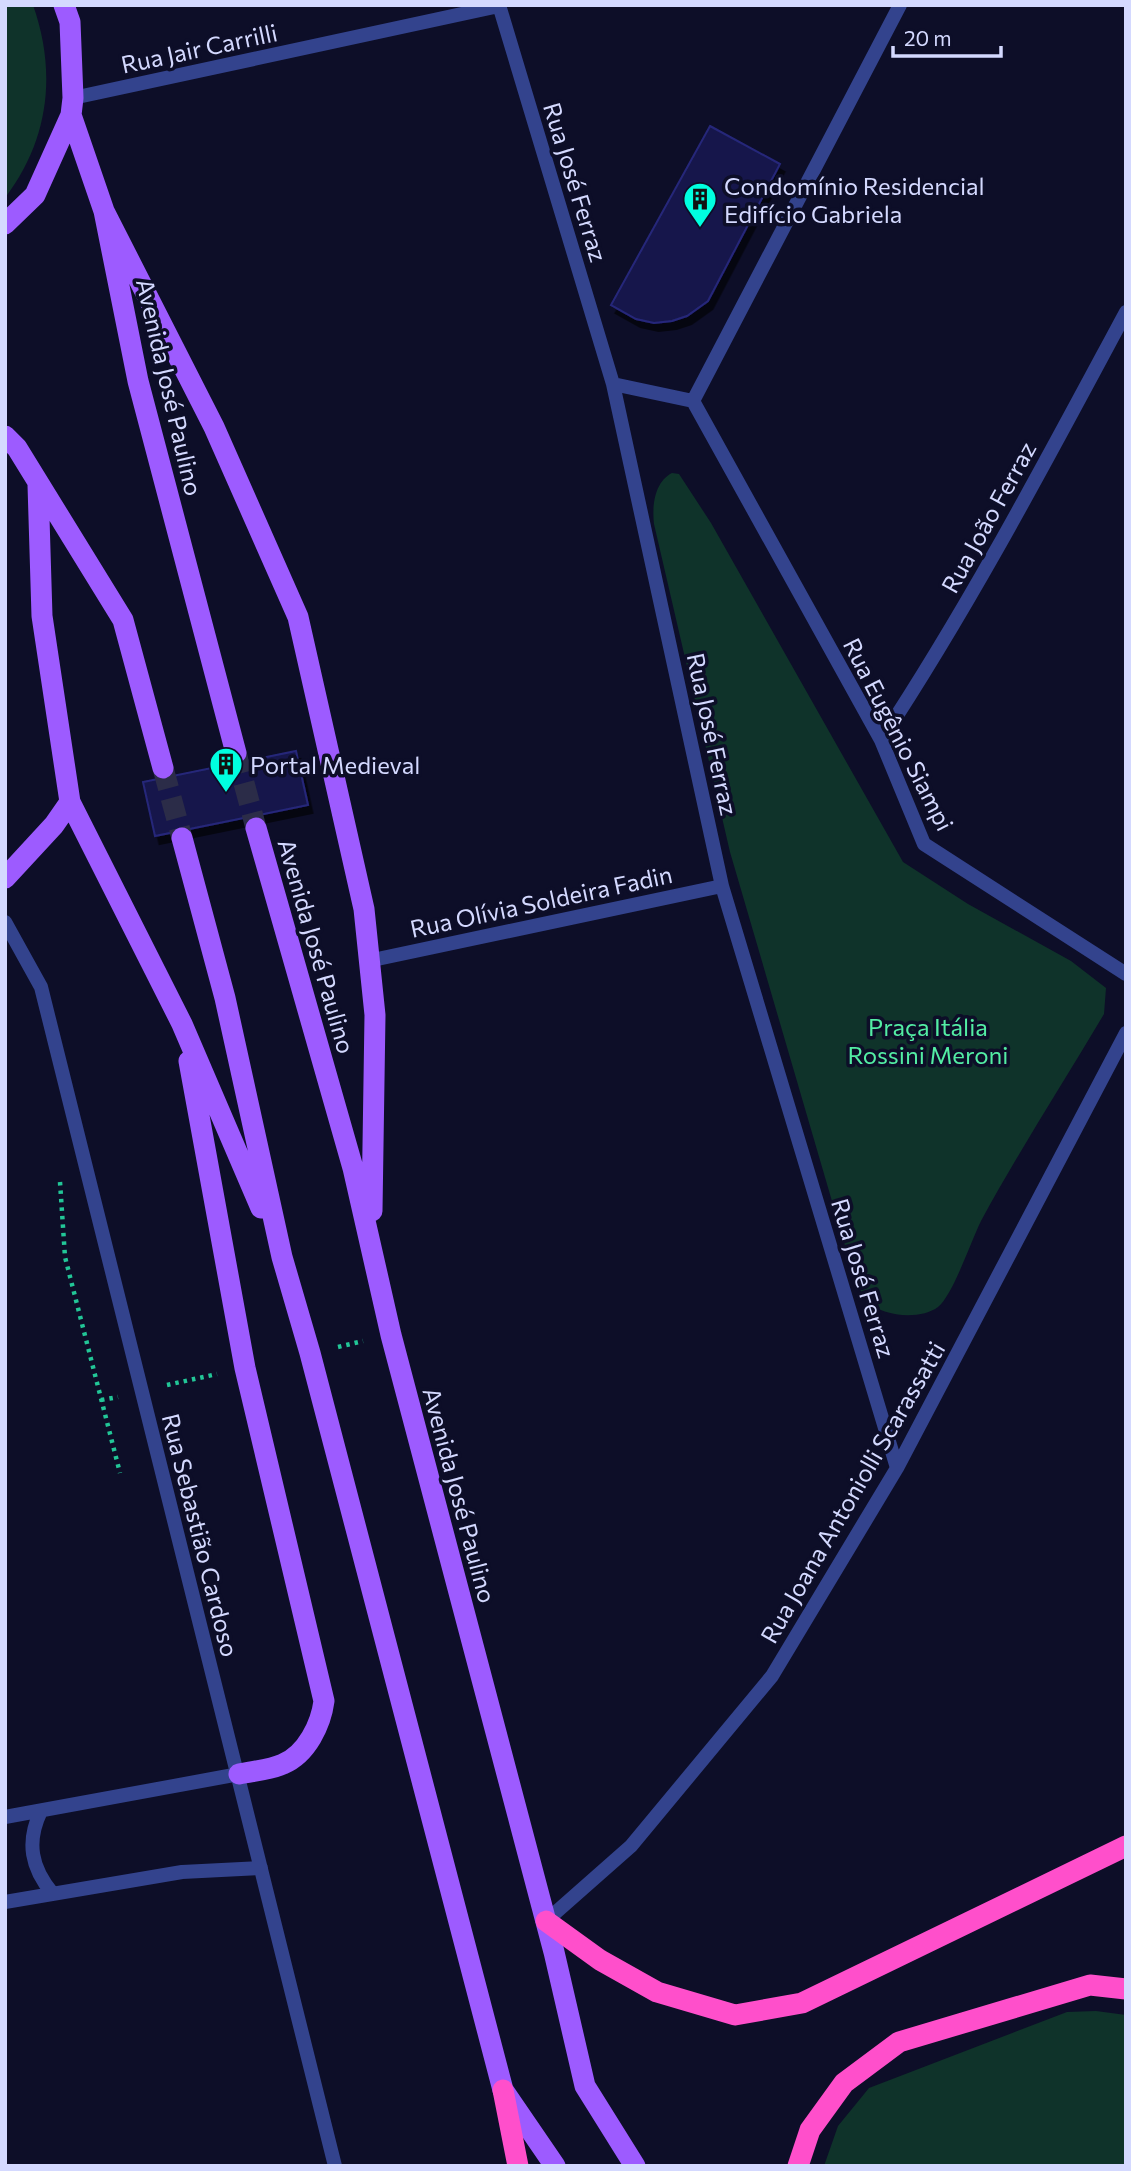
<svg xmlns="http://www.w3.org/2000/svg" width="1131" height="2171" font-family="Commissioner,sans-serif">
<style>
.green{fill:#0f332a}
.building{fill:#17184c;stroke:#26287a;stroke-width:2;filter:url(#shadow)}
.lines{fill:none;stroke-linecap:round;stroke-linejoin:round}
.primary-tunnel{stroke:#2b2c48;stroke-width:21;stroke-dasharray:21 10;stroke-linecap:butt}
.path{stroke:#22c697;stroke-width:4.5;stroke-dasharray:3.5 5;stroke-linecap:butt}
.minor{stroke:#33438d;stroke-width:14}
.primary{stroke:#9d5bff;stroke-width:21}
.motorway{stroke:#ff4fcb;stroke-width:21}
.labels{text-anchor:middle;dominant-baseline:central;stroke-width:7;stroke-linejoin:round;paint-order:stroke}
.street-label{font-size:24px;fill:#d4d9ff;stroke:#0d0e28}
.poi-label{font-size:24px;fill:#d4d9ff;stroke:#0d0e28;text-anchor:start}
.park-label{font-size:24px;fill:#53eda4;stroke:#0d0e28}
</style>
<defs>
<filter id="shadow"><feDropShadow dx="4.5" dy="8" stdDeviation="0" flood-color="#0009"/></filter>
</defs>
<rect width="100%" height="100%" fill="#0d0e28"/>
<path class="green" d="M 5,5 L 33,5 C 57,73 49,140 5,198 Z
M 672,473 L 679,474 L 711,523 L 903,862 L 968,904 L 1071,961 L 1106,988 L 1104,1014 C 1063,1083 1019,1151 981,1221 C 971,1241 953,1295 938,1307 C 921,1320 882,1317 867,1301 C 861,1294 857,1281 853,1273 L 730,852 L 654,524 C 652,507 654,482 672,473 Z
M 1096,2011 L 1126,2015 L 1126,2166 L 824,2166 L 838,2126 L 869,2088 L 1067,2012 Z"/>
<path class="building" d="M 710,126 L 780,164 L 708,301 L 687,316 L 672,321 L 654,323 L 636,319 L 611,305 Z
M 296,751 L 308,805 L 155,836 L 143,782 Z"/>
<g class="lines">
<path class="primary-tunnel" d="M 236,753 L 256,828
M 163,768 L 182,838"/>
<path class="path" d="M 60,1182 L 65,1257 L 120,1473
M 338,1347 L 363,1341
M 167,1385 L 217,1374
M 101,1400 L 118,1397"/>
<path class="minor" d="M 499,5 L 613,384 L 722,886 L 897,1468
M 73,98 L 499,6
M 613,384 L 693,401 L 900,5
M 693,401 L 881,740 L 924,844 L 1126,974
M 881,740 C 972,602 1048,457 1126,312
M 5,922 L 41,987 L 335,2166
M 368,961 L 722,886
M 41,1811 C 26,1842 31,1868 53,1894
M 5,1817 L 239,1774
M 5,1902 L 182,1872 L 261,1868
M 546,1921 L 631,1846 L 772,1676 L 897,1468 L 1126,1033"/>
<path class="primary" d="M 71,115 L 104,211 L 138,381 L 236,753
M 104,211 L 214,427 L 298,617 L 364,909 L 375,1015 L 372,1211
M 5,224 L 35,195 L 71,115 L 73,98 L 70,22 L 64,5
M 5,436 L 17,448 L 123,620 L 163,768
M 38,485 L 42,616 L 70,802 L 182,1024 L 261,1208
M 256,828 L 353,1168 L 391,1335 L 554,1952 L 585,2086 L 635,2166
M 182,838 L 225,998 L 282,1257 L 310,1353 L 503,2090 L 555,2166
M 5,878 L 54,825 L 70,802
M 189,1061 L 245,1368 L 324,1701 C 321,1724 307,1754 283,1764 C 270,1770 253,1771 239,1774"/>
<path class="motorway" d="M 546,1921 L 600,1960 L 657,1992 L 735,2015 L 802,2003 L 1126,1846
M 503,2090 L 518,2166
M 798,2166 L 810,2130 L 844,2083 L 899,2042 L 1090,1985 L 1126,1989"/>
</g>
<defs>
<symbol id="building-pin" viewBox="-11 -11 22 30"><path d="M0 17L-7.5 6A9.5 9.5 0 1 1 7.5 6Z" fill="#00ffe0" stroke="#0d0e28"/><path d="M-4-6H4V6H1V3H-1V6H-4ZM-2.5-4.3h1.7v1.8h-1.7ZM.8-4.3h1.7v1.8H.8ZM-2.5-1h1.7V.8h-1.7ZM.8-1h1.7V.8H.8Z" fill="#111"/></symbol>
</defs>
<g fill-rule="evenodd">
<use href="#building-pin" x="681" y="180" width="38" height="52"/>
<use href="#building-pin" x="207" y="745" width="38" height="52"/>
</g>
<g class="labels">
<g class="street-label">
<text transform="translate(199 48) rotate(-12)">Rua Jair Carrilli</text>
<text transform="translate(576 182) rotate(73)">Rua José Ferraz</text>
<text transform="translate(170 387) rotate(77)">Avenida José Paulino</text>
<text transform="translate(988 517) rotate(-61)">Rua João Ferraz</text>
<text transform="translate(713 734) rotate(78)">Rua José Ferraz</text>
<text transform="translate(899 734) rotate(63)">Rua Eugênio Siampi</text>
<text transform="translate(541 901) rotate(-12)">Rua Olívia Soldeira Fadin</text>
<text transform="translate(317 946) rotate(74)">Avenida José Paulino</text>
<text transform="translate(864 1278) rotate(73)">Rua José Ferraz</text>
<text transform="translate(852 1492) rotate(-60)">Rua Joana Antoniolli Scarassatti</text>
<text transform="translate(460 1495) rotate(75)">Avenida José Paulino</text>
<text transform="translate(201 1535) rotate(76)">Rua Sebastião Cardoso</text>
</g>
<g class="poi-label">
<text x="724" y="185">Condomínio Residencial<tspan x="724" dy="28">Edifício Gabriela</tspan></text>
<text x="250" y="764">Portal Medieval</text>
</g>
<g class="park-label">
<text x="928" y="1026">Praça Itália<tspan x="928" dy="28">Rossini Meroni</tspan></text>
</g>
</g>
<rect width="1131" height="2171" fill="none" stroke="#d4d9ff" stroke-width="14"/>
<path d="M893 46v10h108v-10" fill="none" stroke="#d4d9ff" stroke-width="3.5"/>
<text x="904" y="46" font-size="21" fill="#d4d9ff" stroke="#0d0e28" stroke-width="5" paint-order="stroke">20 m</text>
</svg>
